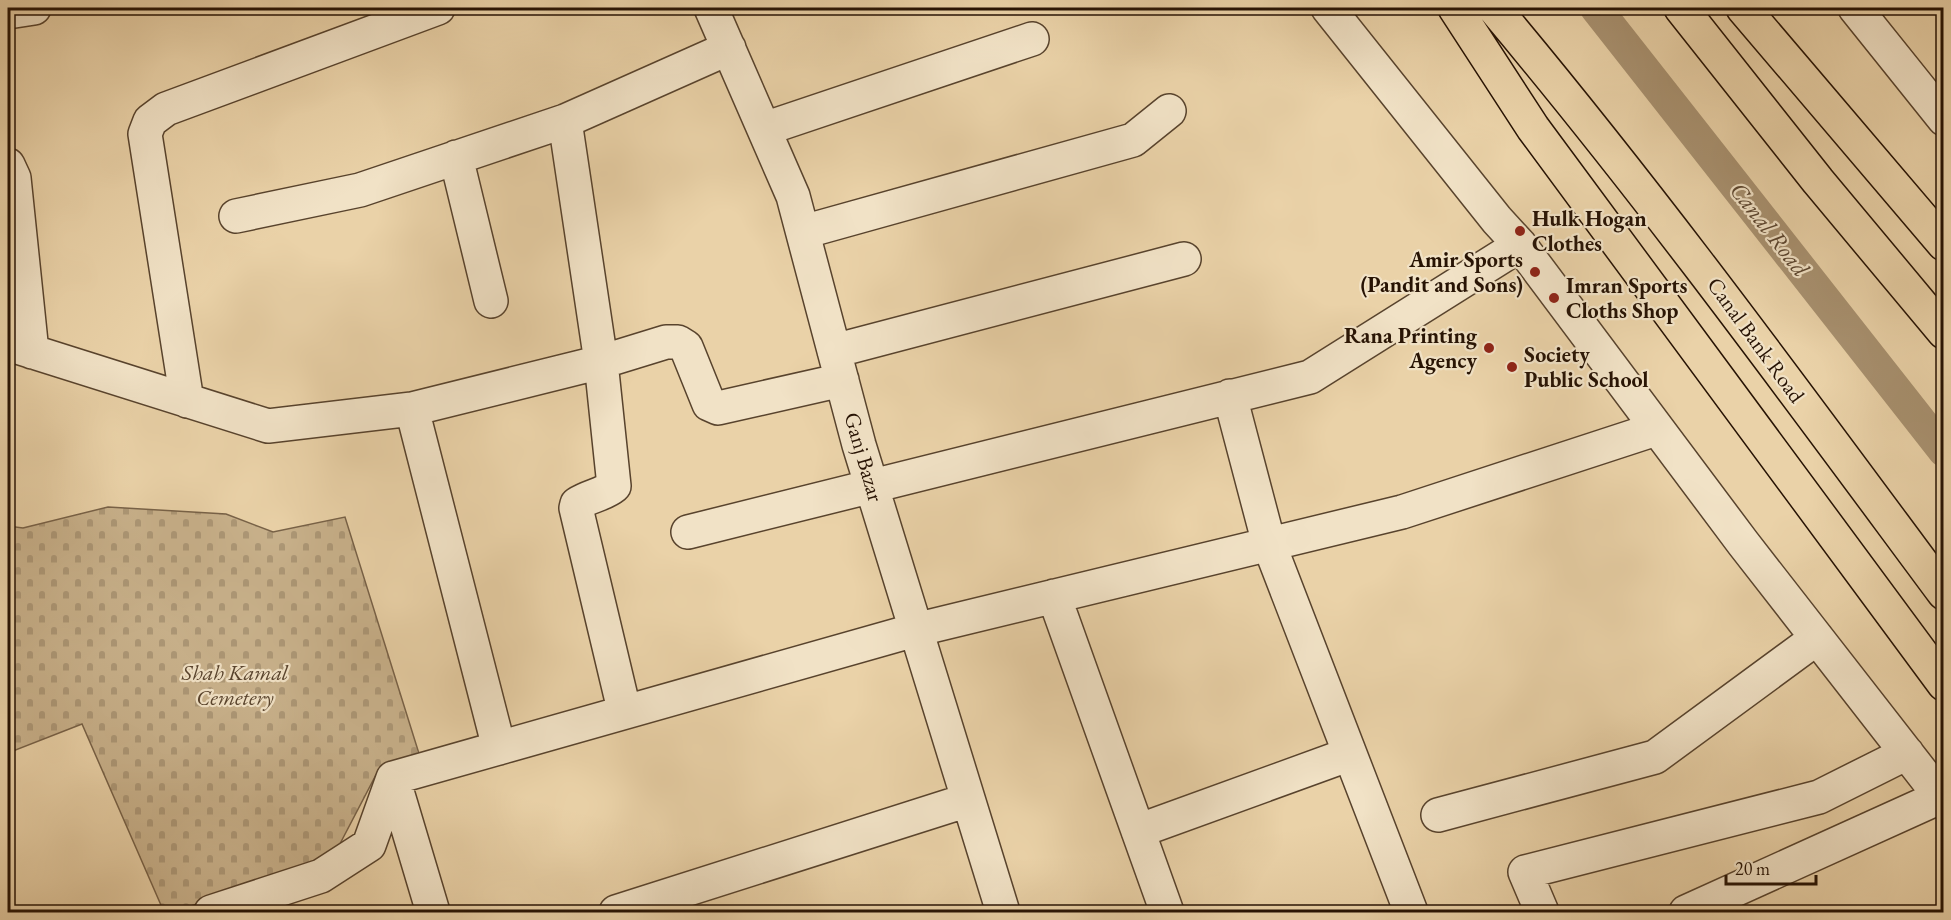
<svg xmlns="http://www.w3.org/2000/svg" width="1951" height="920" font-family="'EB Garamond',serif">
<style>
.cemetery{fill:url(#cemetery-stones);stroke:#786248;stroke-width:1.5}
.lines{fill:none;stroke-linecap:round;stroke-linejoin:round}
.canal{stroke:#a89170;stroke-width:32}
.minor-casing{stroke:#58432d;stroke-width:36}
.highway-casing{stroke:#271304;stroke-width:36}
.minor{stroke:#f1e2c6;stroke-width:33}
.highway{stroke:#ead2a8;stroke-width:33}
.poi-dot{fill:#8f2418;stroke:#f1e2c6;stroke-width:2}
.labels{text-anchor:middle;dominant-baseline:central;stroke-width:4.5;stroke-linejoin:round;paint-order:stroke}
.poi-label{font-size:22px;font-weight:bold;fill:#271304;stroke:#f1e2c6;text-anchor:start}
.street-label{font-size:22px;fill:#271304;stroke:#f1e2c6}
.park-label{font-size:22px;font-style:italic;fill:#58432d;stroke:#f1e2c6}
.water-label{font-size:24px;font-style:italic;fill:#5b452f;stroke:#f1e2c6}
</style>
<defs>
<pattern id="cemetery-stones" width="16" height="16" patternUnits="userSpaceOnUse" patternTransform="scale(1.5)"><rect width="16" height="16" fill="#c9b28c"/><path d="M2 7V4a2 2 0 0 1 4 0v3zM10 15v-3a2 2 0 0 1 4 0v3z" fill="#ad9877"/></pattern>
</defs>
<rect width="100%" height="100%" fill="#ead2a8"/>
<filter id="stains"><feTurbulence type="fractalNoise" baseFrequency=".00333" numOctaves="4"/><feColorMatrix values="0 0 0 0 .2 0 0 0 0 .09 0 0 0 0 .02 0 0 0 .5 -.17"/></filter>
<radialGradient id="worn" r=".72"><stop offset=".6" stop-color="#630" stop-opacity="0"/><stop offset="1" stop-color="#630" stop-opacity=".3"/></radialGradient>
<path class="cemetery" d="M 108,507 L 226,514 L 273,532 L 345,517 L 421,760 L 377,773 L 331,861 L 172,912 L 164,912 L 82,724 L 8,753 L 8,526 L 23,528 Z"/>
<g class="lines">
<path class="canal" d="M 1596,8 L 1944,451"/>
<defs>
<path id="minor" d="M 711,8 L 793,196 L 859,445 L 1003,912
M 1328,8 L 1497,220 L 1520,245 L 1743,543 L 1944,801
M 1855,8 L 1944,119
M 8,12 L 34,8
M 565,121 L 601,362 L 614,486 C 603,495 589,496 577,504 L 576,508 L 621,697
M 764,129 L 1032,39
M 456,157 L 491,301
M 8,165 L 14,178 L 32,352
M 236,216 L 360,190 L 565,121 L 729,48
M 803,232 L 1133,140 L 1169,111
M 8,344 L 268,426 L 412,409 L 601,362 L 666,342 L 678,342 L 686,347 L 709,404 L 718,408 L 842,380
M 834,351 L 1184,259
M 1230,396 L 1269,544 L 1411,912
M 187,401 L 145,134 L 150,121 L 166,109 L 438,8
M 412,409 L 499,748
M 688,532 L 1310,377 L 1520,245
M 1054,596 L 1167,912
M 1438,815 L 1655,757 L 1817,638
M 1138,831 L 1350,754
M 211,912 L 321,876 L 369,845 L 393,778
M 433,912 L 393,778 L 915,630 L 1402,512 L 1656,429
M 616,912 L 968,800
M 1542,912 L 1525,872 L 1819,797 L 1907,753
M 1686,912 L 1940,797"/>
<path id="highway" d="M 1455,8 L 1533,128 L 1944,684
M 1494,8 C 1652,196 1797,395 1944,593
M 1681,8 L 1818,181 L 1944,332
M 1743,8 L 1944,244"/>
</defs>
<use href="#minor" class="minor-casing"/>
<use href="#highway" class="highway-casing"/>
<use href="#minor" class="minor"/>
<use href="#highway" class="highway"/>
</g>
<g class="poi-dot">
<circle cx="1520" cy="231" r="6"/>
<circle cx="1535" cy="272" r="6"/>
<circle cx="1554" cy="298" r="6"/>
<circle cx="1489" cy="348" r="6"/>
<circle cx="1512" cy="367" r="6"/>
</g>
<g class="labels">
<g class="poi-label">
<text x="1532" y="218">Hulk Hogan<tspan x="1532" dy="25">Clothes</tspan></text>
<text x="1523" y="259" text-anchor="end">Amir Sports<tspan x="1523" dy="25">(Pandit and Sons)</tspan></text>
<text x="1566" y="285">Imran Sports<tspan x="1566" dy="25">Cloths Shop</tspan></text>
<text x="1477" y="335" text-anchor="end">Rana Printing<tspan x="1477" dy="25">Agency</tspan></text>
<text x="1524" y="354">Society<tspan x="1524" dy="25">Public School</tspan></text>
</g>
<g class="street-label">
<text transform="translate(1756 340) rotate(54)">Canal Bank Road</text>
<text transform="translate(864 457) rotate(74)">Ganj Bazar</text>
</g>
<g class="park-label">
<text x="235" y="672">Shah Kamal<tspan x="235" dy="25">Cemetery</tspan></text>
</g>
<g class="water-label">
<text transform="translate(1770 229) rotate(52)">Canal Road</text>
</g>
</g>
<rect width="1951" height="920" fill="none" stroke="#ead2a8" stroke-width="30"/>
<rect x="9" y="9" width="1933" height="902" fill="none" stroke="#271304" stroke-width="3"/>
<rect x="15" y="15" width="1921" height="890" fill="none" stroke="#271304" stroke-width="1.5"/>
<path d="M1726 875v9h90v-9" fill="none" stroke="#271304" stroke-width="3"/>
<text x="1735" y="875" font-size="18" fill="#271304" stroke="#f1e2c6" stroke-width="4.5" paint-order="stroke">20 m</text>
<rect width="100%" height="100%" filter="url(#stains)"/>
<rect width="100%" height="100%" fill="url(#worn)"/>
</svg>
